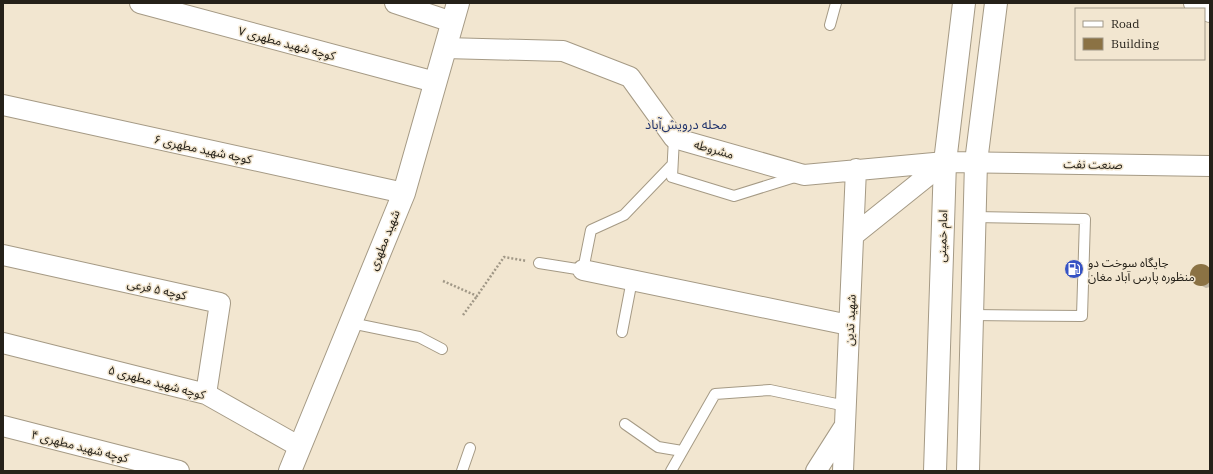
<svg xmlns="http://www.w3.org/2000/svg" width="1213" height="474" font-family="'IBM Plex Serif','Noto Sans Arabic',serif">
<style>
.shadow{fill:#0003}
.building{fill:#8b7244}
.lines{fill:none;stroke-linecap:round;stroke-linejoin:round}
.service-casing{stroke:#a59a85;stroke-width:12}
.minor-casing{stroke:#a59a85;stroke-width:22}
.tertiary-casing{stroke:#a59a85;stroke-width:24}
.secondary-casing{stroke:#a59a85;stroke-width:24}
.path{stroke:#a19887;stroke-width:2.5;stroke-dasharray:2 2;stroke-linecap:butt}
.service{stroke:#fff;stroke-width:10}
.minor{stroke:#fff;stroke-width:20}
.tertiary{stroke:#fff;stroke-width:22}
.secondary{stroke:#fff;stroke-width:22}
.labels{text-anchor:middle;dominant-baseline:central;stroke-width:3;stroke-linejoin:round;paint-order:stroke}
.street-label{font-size:12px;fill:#252119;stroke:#f2e6d0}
.poi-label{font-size:12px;fill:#252119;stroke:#f2e6d0;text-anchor:start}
.neighbourhood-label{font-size:13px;fill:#22346c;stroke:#f2e6d0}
</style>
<rect width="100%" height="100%" fill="#f2e6d0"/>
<path class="shadow" d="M 1203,265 L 1210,269 L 1210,287 L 1206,288 L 1194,282 L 1192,273 L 1197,266 Z"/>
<path class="building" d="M1190 275a11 11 0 1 1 22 0a11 11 0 1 1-22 0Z"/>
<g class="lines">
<defs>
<path id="service" d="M 830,25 L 836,3
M 674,138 L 672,177 L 734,196 L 798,176
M 539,263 L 583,270 L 591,230 L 624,215 L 672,165
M 972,315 L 1082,316 L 1085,219 L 974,217
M 351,323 L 419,337 L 442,349
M 622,332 L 632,280
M 625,424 L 658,447 L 682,451
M 462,471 L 470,448
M 671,471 L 715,394 L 770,390 L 846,406"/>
<path id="minor" d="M 140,3 L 435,82
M 395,3 L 452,22
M 445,48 L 563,51 L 630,77 L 674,138 L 804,175 L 945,162 L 1210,166
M 3,105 L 404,193
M 854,235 L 945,162
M 3,255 L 220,303 L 206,394
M 583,270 L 849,325
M 3,343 L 206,394 L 300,447
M 3,426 L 179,471
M 816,471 L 844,427
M 843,471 L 856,169"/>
<path id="tertiary" d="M 1195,3 L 1210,11
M 290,471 L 404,193 L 458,3"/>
<path id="secondary" d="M 935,471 L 945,162 L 964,3
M 968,471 L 976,162 L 996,3"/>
</defs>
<use href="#service" class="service-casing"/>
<use href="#minor" class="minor-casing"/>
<use href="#tertiary" class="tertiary-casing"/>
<use href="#secondary" class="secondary-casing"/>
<path class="path" d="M 443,281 L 477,296 L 504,257 L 527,261
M 463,315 L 477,296"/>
<use href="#service" class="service"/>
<use href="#minor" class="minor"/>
<use href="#tertiary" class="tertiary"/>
<use href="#secondary" class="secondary"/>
</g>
<defs>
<symbol id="fuel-disc" viewBox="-11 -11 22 22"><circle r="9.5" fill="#3653c4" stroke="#f2e6d0"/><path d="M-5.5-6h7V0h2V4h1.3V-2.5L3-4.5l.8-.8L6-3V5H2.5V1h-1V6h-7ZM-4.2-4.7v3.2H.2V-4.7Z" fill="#fff"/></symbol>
</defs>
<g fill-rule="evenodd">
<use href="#fuel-disc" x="1063" y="258" width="22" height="22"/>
</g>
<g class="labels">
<g class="street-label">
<text transform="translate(287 43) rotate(15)">کوچه شهید مطهری ۷</text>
<text transform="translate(203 149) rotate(12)">کوچه شهید مطهری ۶</text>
<text transform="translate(714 149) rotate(16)">مشروطه</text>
<text transform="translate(1093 164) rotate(1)">صنعت نفت</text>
<text transform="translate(942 236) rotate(-88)">امام خمینی</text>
<text transform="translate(384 240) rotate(-68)">شهید مطهری</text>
<text transform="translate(157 289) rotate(12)">کوچه ۵ فرعی</text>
<text transform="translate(850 320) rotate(-87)">شهید تدین</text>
<text transform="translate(157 382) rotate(15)">کوچه شهید مطهری ۵</text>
<text transform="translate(80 446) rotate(14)">کوچه شهید مطهری ۴</text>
</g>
<g class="poi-label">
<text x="1088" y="262">جایگاه سوخت دو<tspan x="1088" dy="14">منظوره پارس آباد مغان</tspan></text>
</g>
<g class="neighbourhood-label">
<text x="686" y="124">محله درویش‌آباد</text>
</g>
</g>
<rect width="1213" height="474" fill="none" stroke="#252119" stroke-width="8"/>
<rect x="1075" y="8" width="130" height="52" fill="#f2e6d0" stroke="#a09787"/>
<rect x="1083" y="21" width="20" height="6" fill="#ffffff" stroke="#a09787"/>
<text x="1111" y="28" font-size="12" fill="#252119">Road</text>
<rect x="1083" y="38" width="20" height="12" fill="#8b7244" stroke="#a09787"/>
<text x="1111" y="48" font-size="12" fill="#252119">Building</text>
</svg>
